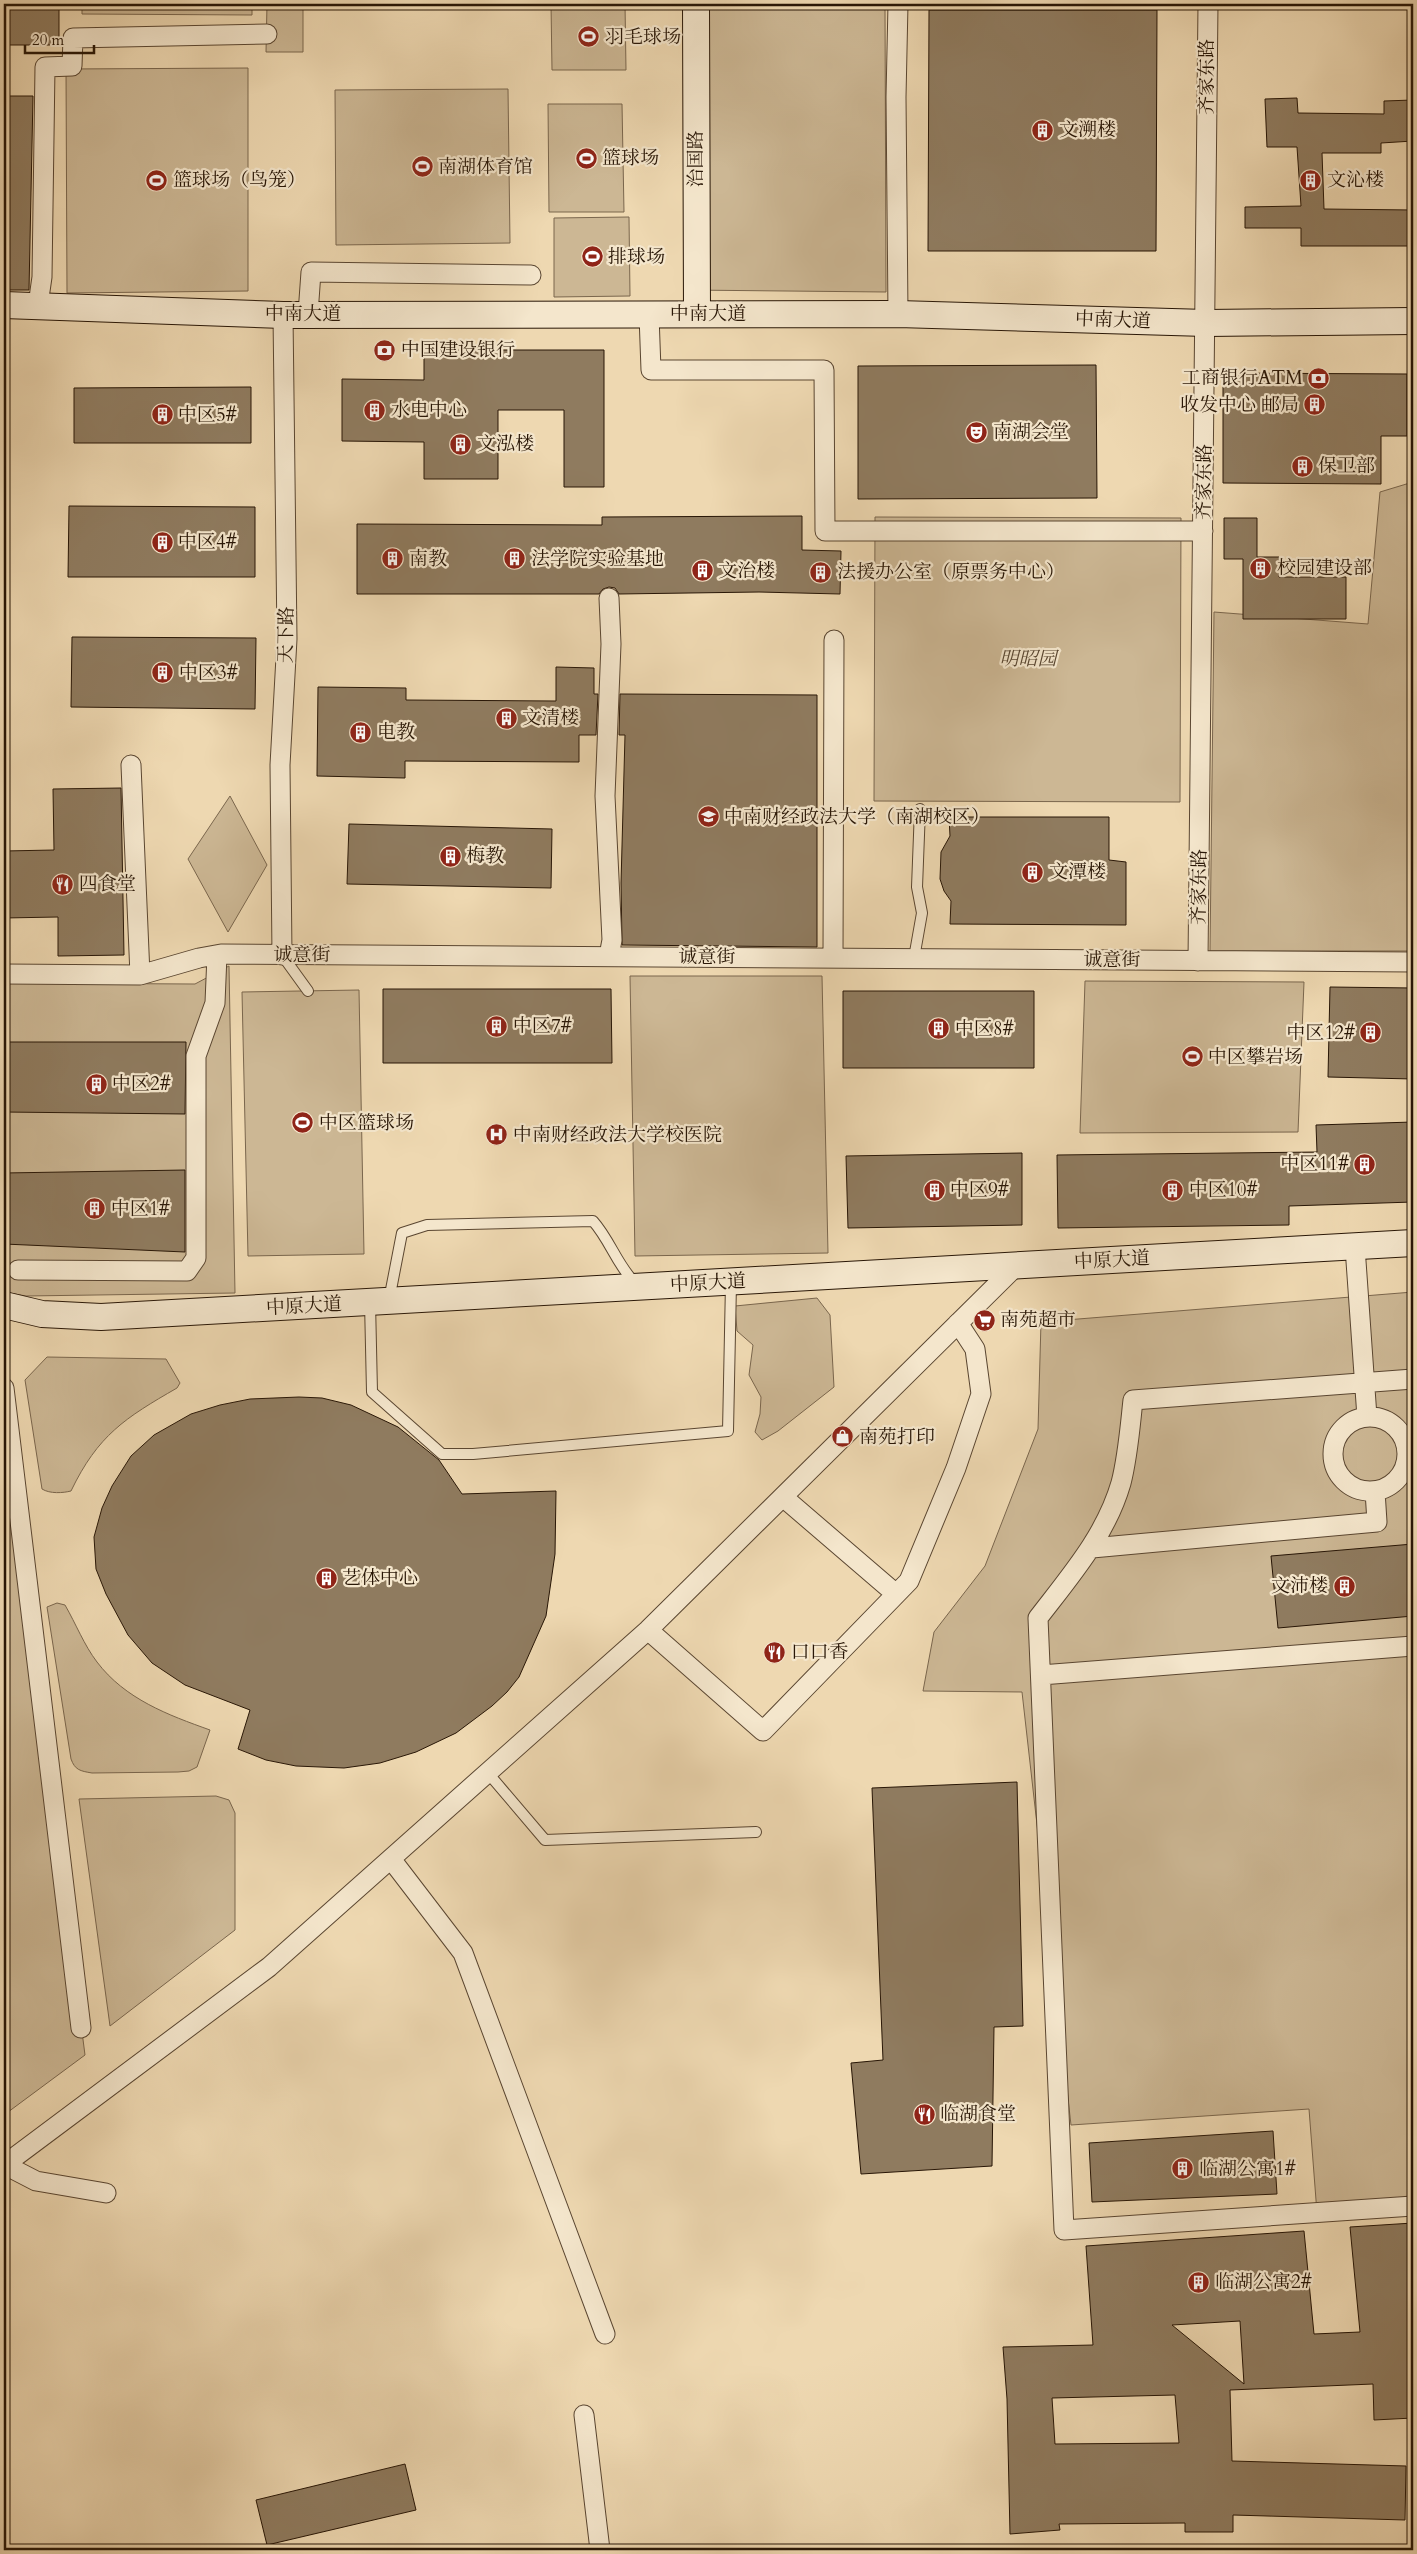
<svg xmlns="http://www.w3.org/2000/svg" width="1417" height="2554" font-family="Cardo,'Noto Serif SC',serif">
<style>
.green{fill:#ccb794;stroke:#7a664d}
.building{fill:#8f7b5f;stroke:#281606;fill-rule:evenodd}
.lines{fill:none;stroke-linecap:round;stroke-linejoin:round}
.service-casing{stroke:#5a4631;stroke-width:12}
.minor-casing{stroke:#5a4631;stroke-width:21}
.secondary-casing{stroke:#281606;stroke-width:28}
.service{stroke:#f4e6cc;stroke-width:10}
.minor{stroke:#f4e6cc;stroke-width:19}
.secondary{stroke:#f4e6cc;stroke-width:26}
.labels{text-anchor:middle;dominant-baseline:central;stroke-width:4.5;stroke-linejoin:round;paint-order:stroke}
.poi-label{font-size:19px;fill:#281606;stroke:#f4e6cc;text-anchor:start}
.street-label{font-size:19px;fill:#281606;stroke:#f4e6cc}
.park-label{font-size:19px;font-style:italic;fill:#594631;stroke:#f4e6cc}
</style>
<rect width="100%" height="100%" fill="#eed8b1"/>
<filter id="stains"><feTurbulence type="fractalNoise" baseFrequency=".004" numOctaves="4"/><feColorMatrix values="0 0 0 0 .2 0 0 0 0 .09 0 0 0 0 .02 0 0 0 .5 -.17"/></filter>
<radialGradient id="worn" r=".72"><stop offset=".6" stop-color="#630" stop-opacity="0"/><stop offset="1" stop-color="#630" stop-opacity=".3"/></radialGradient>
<path class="green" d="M 82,4 L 252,4 L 252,15 L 82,14 Z
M 267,4 L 303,4 L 303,52 L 266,52 Z
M 551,4 L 625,4 L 626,70 L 552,70 Z
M 685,4 L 885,4 L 886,292 L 686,290 Z
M 248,68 L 248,291 L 67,293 L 66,69 Z
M 508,89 L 510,243 L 336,245 L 335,90 Z
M 548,104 L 622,104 L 624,212 L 549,212 Z
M 629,217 L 630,296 L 554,297 L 554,218 Z
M 1413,482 L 1413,951 L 1210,951 L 1214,612 L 1368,624 L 1380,492 Z
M 875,517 L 1181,518 L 1180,802 L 874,801 Z
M 230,796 L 267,865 L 228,932 L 188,859 Z
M 229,966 L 235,1293 L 26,1296 L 4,1292 L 4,983 L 195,984 Z
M 630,976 L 822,976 L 828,1253 L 635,1256 Z
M 1085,981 L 1304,982 L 1298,1132 L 1080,1133 Z
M 359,990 L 364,1254 L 248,1256 L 242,992 Z
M 1413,1292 L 1413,2207 L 1317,2213 L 1309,2109 L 1071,2125 L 1022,1692 L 923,1691 L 934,1632 L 985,1566 L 1038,1429 L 1041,1322 Z
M 817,1298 L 830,1315 L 834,1387 L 778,1431 L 762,1440 L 755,1432 L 760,1414 L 761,1397 L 749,1375 L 753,1345 L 737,1331 L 735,1306 Z
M 47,1357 L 166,1359 L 180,1383 L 177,1388 C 125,1418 98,1435 71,1491 C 63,1493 50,1494 42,1489 L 25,1380 Z
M 4,1426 L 85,2055 L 4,2115 Z
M 57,1603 L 65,1605 C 76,1624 84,1645 97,1662 C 125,1699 168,1715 210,1730 L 197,1767 L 189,1771 L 178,1772 L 92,1773 C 80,1771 75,1770 71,1759 L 47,1607 Z
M 216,1796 L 229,1800 L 235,1813 L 235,1930 L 110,2026 L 79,1799 Z"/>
<path class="building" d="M 4,4 L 59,4 L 59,45 L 4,45 Z
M 929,10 L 1157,10 L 1156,251 L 928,251 Z
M 4,96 L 33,96 L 29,290 L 4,290 Z
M 1297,98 L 1298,113 L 1384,114 L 1384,101 L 1413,100 L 1413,141 L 1381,143 L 1381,153 L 1322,153 L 1324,209 L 1413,210 L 1413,246 L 1301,246 L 1301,228 L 1245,228 L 1245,207 L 1301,206 L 1297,147 L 1267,147 L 1265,99 Z
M 424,350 L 604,350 L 604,487 L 564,487 L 564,410 L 498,410 L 498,479 L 424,479 L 424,442 L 342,441 L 342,379 L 424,380 Z
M 1096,365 L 1097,498 L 858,499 L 858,366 Z
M 1223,373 L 1407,374 L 1407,436 L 1381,436 L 1381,484 L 1223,483 Z
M 251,387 L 251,443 L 74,443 L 74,388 Z
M 69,506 L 255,507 L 255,577 L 68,577 Z
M 802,516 L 802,550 L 841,551 L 840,594 L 759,592 L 619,594 L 615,588 L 609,587 L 603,589 L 599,594 L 357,594 L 357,524 L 602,525 L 602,517 Z
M 1224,518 L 1257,518 L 1257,557 L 1279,557 L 1279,577 L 1346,577 L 1346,619 L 1243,619 L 1243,559 L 1224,559 Z
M 72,637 L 256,638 L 255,709 L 71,707 Z
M 556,667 L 594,668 L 594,694 L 598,694 L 596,735 L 579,735 L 579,762 L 405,761 L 405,778 L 317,776 L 318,687 L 406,688 L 406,700 L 556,701 Z
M 620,694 L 817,695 L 817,947 L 622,945 L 621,883 L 625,735 L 619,735 Z
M 121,788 L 124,955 L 58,956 L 58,917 L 4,918 L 4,851 L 54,850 L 53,789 Z
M 949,817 L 1109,817 L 1109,860 L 1126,862 L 1126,925 L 950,924 L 951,901 L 944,891 L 940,879 L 941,852 L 950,836 Z
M 349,824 L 552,829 L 551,888 L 347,884 Z
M 1330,987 L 1413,988 L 1413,1079 L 1328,1077 Z
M 383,989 L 611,989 L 612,1063 L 383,1063 Z
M 843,991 L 1034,991 L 1034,1068 L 843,1068 Z
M 4,1042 L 186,1042 L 185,1114 L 4,1112 Z
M 1413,1122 L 1413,1202 L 1289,1206 L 1289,1225 L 1058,1228 L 1057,1155 L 1317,1152 L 1316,1125 Z
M 1022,1153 L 1022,1225 L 848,1228 L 846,1156 Z
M 185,1170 L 185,1252 L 4,1244 L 4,1173 Z
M 299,1397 L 322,1398 L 351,1405 L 398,1427 L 439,1460 L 462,1494 L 556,1491 L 555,1554 L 546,1616 L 519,1677 L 507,1692 L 492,1706 L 456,1733 L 416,1752 L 380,1763 L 344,1768 L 296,1766 L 266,1760 L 238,1749 L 250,1710 L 185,1685 L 152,1663 L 128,1635 L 106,1594 L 96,1569 L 94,1537 L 102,1508 L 112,1486 L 131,1456 L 154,1435 L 191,1414 L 220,1405 L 250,1399 Z
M 1413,1544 L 1413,1616 L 1278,1628 L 1271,1556 Z
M 1017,1782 L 1023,2026 L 994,2027 L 992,2166 L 861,2174 L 851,2063 L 883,2060 L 872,1788 Z
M 1273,2131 L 1277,2194 L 1092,2202 L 1089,2143 Z
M 1413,2223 L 1413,2418 L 1374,2420 L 1373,2384 L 1230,2390 L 1232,2461 L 1406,2466 L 1405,2520 L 1233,2515 L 1233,2532 L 1185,2532 L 1185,2523 L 1059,2524 L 1060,2530 L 1010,2534 L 1007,2399 L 1003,2347 L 1093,2345 L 1086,2246 L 1304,2231 L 1314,2334 L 1360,2332 L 1350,2227 ZM 1240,2321 L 1244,2384 L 1172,2325 ZM 1175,2395 L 1179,2443 L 1055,2444 L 1052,2398 Z
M 405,2464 L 416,2510 L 267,2545 L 256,2500 Z"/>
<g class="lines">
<defs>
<path id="service" d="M 282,955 L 308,991
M 914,958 L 922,913 L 917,887 L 920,809
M 389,1300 L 402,1233 L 427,1225 L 593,1221 C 610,1240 617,1265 635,1283
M 370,1302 L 372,1392 L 442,1454 L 473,1454 L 728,1431 L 731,1283
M 488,1773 L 545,1840 L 756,1832"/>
<path id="minor" d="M 38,305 L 42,277 L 45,67 L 72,66 L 73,38 L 267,34
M 308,314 L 311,272 L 531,275
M 898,314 L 896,97 L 898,4
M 649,315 L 651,370 L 824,370 L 825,531 L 1203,531
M 609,598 L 611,644 L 605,796 L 612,940 L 609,956
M 131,765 L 140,975
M 282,955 L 280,765 L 287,639 L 283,315
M 833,958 L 834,640
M 1198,961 L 1208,4
M 4,974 L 140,975 L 199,958 L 221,954 L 1413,962
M 1355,1247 L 1367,1417
M 18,1270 L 187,1271 L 196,1258 L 196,1056 L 215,1003 L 217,955
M 1413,1379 L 1133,1400 C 1130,1427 1128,1456 1121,1483 C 1106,1535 1071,1575 1038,1618 L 1064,2230 L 1413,2206
M 4,1388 L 81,2028
M1333 1454a37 37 0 1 1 74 0a37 37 0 1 1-74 0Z
M 783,1497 L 896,1594
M 1092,1548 L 1377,1522 L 1375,1491
M 648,1630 L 763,1731 L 909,1581 L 956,1468 L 981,1394 L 975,1349 L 958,1323
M 1041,1675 L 1413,1646
M 391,1859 L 463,1953 L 605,2334
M 4,2165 L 269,1967 L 648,1630 L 1016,1266
M 5,2165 L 36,2181 L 106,2193
M 584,2415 L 600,2550"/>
<path id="secondary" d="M 696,4 L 697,314
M 4,305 L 283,315 L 898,314 L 1206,323 L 1413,321
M 4,1305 L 42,1314 L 101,1317 L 1413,1243"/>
</defs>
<use href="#service" class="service-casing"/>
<use href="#minor" class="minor-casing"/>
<use href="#secondary" class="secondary-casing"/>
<use href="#service" class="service"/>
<use href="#minor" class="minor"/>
<use href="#secondary" class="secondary"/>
</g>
<defs>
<symbol id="stadium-disc" viewBox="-11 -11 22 22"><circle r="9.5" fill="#8f2418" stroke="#f4e6cc"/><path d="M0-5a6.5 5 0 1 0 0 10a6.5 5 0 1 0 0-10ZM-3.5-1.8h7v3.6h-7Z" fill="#fff"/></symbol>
<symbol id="building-disc" viewBox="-11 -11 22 22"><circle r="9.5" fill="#8f2418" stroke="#f4e6cc"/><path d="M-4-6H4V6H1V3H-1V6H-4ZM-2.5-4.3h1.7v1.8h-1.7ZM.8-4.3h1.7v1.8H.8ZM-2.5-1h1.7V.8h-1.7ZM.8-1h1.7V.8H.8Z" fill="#fff"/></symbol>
<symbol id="bank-disc" viewBox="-11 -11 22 22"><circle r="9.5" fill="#8f2418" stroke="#f4e6cc"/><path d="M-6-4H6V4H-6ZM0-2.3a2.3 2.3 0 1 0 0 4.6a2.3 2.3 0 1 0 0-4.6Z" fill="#fff"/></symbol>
<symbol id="theatre-disc" viewBox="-11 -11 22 22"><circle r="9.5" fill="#8f2418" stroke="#f4e6cc"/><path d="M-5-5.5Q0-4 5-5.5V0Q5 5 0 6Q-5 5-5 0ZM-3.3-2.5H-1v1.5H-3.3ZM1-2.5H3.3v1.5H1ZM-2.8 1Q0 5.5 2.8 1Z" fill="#fff"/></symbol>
<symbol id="university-disc" viewBox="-11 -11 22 22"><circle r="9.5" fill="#8f2418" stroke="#f4e6cc"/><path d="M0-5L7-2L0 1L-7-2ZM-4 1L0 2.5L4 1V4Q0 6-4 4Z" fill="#fff"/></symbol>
<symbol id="restaurant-disc" viewBox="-11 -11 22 22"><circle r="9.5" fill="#8f2418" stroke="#f4e6cc"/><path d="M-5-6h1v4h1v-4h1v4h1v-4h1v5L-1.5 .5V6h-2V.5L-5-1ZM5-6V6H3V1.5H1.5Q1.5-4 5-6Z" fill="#fff"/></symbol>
<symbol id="hospital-disc" viewBox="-11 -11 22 22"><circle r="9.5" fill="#8f2418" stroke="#f4e6cc"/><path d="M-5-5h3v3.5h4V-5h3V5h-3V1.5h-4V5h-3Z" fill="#fff"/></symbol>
<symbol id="supermarket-disc" viewBox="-11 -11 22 22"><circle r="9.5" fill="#8f2418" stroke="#f4e6cc"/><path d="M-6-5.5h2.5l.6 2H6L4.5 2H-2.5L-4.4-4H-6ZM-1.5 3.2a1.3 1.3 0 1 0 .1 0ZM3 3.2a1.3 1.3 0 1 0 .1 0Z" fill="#fff"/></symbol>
<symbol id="shop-disc" viewBox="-11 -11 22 22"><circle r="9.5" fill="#8f2418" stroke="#f4e6cc"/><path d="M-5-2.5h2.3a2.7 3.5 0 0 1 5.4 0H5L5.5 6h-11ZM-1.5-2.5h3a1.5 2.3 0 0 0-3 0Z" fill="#fff"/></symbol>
</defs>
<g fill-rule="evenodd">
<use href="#stadium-disc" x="576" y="24" width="25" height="25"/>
<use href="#building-disc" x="1030" y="118" width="25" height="25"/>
<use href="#stadium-disc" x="574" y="146" width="25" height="25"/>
<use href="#stadium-disc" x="410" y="154" width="25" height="25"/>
<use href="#stadium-disc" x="144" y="168" width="25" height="25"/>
<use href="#building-disc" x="1298" y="168" width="25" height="25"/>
<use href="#stadium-disc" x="580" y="244" width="25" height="25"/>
<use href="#bank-disc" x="372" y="338" width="25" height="25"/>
<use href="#bank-disc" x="1306" y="366" width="25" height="25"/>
<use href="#building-disc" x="1302" y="392" width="25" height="25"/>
<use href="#building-disc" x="362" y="398" width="25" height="25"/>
<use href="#building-disc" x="150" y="402" width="25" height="25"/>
<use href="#theatre-disc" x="964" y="420" width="25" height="25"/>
<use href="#building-disc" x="448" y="432" width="25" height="25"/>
<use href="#building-disc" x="1290" y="454" width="25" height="25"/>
<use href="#building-disc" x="150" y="530" width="25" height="25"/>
<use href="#building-disc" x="380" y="546" width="25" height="25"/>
<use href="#building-disc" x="502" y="546" width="25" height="25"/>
<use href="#building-disc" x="1248" y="556" width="25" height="25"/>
<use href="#building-disc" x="690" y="558" width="25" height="25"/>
<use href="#building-disc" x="808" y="560" width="25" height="25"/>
<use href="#building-disc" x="150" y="660" width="25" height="25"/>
<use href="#building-disc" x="494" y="706" width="25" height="25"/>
<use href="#building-disc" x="348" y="720" width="25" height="25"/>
<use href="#university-disc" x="696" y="804" width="25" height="25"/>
<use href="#building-disc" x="438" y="844" width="25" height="25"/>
<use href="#building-disc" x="1020" y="860" width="25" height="25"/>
<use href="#restaurant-disc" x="50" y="872" width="25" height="25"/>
<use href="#building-disc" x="484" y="1014" width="25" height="25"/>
<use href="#building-disc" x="926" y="1016" width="25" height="25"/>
<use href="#building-disc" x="1358" y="1020" width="25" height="25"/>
<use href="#stadium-disc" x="1180" y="1044" width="25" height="25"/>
<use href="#building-disc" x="84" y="1072" width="25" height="25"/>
<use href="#stadium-disc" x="290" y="1110" width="25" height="25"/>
<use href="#hospital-disc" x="484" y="1122" width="25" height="25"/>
<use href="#building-disc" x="1352" y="1152" width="25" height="25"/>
<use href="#building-disc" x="922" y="1178" width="25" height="25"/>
<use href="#building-disc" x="1160" y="1178" width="25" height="25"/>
<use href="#building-disc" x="82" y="1196" width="25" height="25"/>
<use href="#supermarket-disc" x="972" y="1308" width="25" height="25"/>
<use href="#shop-disc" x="830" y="1424" width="25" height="25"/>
<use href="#building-disc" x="314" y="1566" width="25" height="25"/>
<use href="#building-disc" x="1332" y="1574" width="25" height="25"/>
<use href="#restaurant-disc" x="762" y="1640" width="25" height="25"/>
<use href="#restaurant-disc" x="912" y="2102" width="25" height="25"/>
<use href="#building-disc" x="1170" y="2156" width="25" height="25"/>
<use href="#building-disc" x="1186" y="2270" width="25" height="25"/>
</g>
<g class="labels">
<g class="poi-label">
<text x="605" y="37">羽毛球场</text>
<text x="1059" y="130">文溯楼</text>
<text x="602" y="158">篮球场</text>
<text x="438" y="167">南湖体育馆</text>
<text x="173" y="180">篮球场（鸟笼）</text>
<text x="1327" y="180">文沁楼</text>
<text x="608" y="257">排球场</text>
<text x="401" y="350">中国建设银行</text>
<text x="1303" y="378" text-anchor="end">工商银行ATM</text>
<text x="1299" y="405" text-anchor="end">收发中心 邮局</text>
<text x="391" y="410">水电中心</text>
<text x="178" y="415">中区5#</text>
<text x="993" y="432">南湖会堂</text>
<text x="477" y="444">文泓楼</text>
<text x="1318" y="466">保卫部</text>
<text x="178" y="542">中区4#</text>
<text x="409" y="559">南教</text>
<text x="531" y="559">法学院实验基地</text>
<text x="1277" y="568">校园建设部</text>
<text x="718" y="571">文治楼</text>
<text x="837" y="572">法援办公室（原票务中心）</text>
<text x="179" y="673">中区3#</text>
<text x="522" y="718">文清楼</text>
<text x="377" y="732">电教</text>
<text x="724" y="817">中南财经政法大学（南湖校区）</text>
<text x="466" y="856">梅教</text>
<text x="1049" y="872">文潭楼</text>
<text x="79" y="884">四食堂</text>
<text x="513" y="1026">中区7#</text>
<text x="955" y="1029">中区8#</text>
<text x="1355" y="1033" text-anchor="end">中区12#</text>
<text x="1208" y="1057">中区攀岩场</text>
<text x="112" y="1084">中区2#</text>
<text x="319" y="1123">中区篮球场</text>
<text x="513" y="1135">中南财经政法大学校医院</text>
<text x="1349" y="1164" text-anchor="end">中区11#</text>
<text x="950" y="1190">中区9#</text>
<text x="1189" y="1190">中区10#</text>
<text x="111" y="1209">中区1#</text>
<text x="1000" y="1320">南苑超市</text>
<text x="859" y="1437">南苑打印</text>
<text x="342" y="1578">艺体中心</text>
<text x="1328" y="1586" text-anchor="end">文沛楼</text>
<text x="791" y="1652">口口香</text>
<text x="940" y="2114">临湖食堂</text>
<text x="1199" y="2169">临湖公寓1#</text>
<text x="1215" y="2282">临湖公寓2#</text>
</g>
<g class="street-label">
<text transform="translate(1207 77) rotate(-90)">齐家东路</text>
<text transform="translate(696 159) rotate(-90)">治国路</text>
<text x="303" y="314">中南大道</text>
<text x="708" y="314">中南大道</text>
<text transform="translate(1113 320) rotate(2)">中南大道</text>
<text transform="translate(1204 482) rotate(-89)">齐家东路</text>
<text transform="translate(286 635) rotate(-89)">天下路</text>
<text transform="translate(1199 887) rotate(-89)">齐家东路</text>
<text x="302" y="955">诚意街</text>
<text x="707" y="957">诚意街</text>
<text x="1112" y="960">诚意街</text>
<text transform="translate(1112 1260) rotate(-3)">中原大道</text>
<text transform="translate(708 1283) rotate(-3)">中原大道</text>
<text transform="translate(304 1306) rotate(-3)">中原大道</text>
</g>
<g class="park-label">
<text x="1028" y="659">明昭园</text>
</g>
</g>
<rect width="1417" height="2554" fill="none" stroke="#eed8b1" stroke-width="20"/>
<rect x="5" y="5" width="1407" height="2544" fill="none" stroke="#281606" stroke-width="2.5"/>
<rect x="10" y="10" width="1397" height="2534" fill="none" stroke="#281606"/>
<path d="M25 45v8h69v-8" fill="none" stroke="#281606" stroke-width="2.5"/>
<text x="32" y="45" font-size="15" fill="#281606" stroke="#f4e6cc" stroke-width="4" paint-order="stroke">20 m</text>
<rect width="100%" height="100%" filter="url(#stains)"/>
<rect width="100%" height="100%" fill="url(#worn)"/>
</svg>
